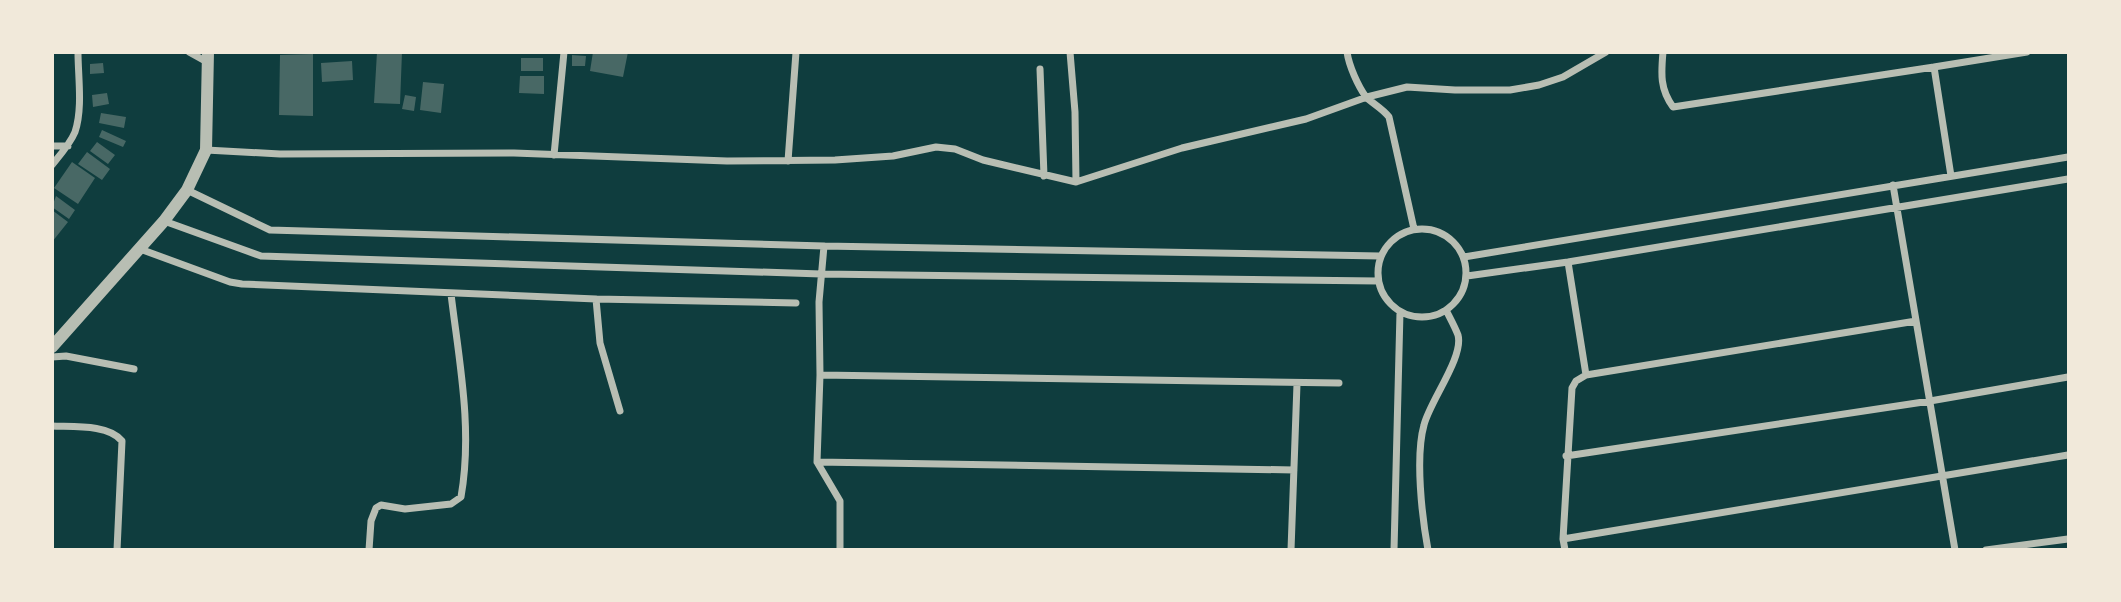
<svg xmlns="http://www.w3.org/2000/svg" width="2121" height="602" font-family="Lato,sans-serif">
<style>
.building{fill:#486865}
.lines{fill:none;stroke-linecap:round;stroke-linejoin:round}
.minor{stroke:#b8beb3;stroke-width:7}
.tertiary{stroke:#b8beb3;stroke-width:12}
</style>
<rect width="100%" height="100%" fill="#0f3d3e"/>
<path class="building" d="M 377,52 L 402,52 L 400,104 L 374,103 Z
M 593,52 L 628,52 L 623,77 L 590,71 Z
M 313,54 L 313,116 L 279,115 L 280,55 Z
M 572,55 L 586,56 L 585,66 L 572,66 Z
M 521,58 L 543,58 L 543,71 L 521,71 Z
M 352,61 L 353,80 L 322,82 L 321,63 Z
M 103,63 L 104,73 L 90,74 L 90,64 Z
M 520,76 L 544,76 L 544,94 L 519,93 Z
M 423,82 L 444,84 L 441,113 L 420,110 Z
M 107,93 L 109,104 L 93,107 L 92,95 Z
M 405,95 L 416,97 L 414,111 L 402,109 Z
M 101,113 L 126,117 L 124,128 L 99,123 Z
M 102,130 L 126,141 L 123,147 L 99,137 Z
M 97,142 L 115,155 L 108,164 L 90,151 Z
M 87,152 L 110,169 L 102,180 L 78,164 Z
M 72,162 L 95,178 L 78,204 L 54,188 Z
M 56,196 L 75,210 L 69,219 L 52,207 Z
M 52,210 L 68,222 L 52,242 Z"/>
<g class="lines">
<path class="minor" d="M 189,52 L 207,62
M 1070,52 L 1075,112 L 1076,182
M 1347,52 C 1349,66 1358,86 1366,97 C 1373,104 1382,108 1389,117 L 1414,229
M 1663,52 C 1661,74 1660,89 1673,107 L 1934,67
M 1040,69 L 1044,176
M 52,146 L 68,146
M 206,150 L 280,154 L 514,153 L 727,161 L 835,160 L 893,156 L 936,147 L 955,149 L 983,160 L 1076,182 L 1182,148 L 1306,119 L 1367,97 L 1407,87 L 1455,90 L 1510,90 L 1539,85 L 1563,77 L 1606,52
M 554,155 L 564,52
M 788,161 L 796,52
M 52,165 C 61,154 70,144 75,132 C 83,108 78,77 78,52
M 1951,176 L 1934,67 L 2027,52
M 1893,185 L 1955,550
M 187,190 L 270,230 L 824,246 L 1380,256
M 164,221 L 261,256 L 821,274 L 1378,281
M1378 273a44 44 0 1 1 88 0a44 44 0 1 1-88 0Z
M 824,246 L 819,302 L 820,375 L 817,462 L 840,501 L 840,550
M 140,249 L 230,282 L 242,284 L 596,299 L 796,303
M 1464,257 L 2068,157
M 1467,276 L 1568,262 L 2068,179
M 596,299 L 600,343 L 620,411
M 52,357 L 66,356 L 134,369
M 820,375 L 1339,383
M 1586,375 L 1916,321
M 52,426 C 72,427 109,424 122,441 L 117,550
M 1566,456 L 1930,401 L 2068,377
M 817,462 L 1294,470
M 1563,539 L 2068,455
M 369,550 L 371,521 L 376,508 L 381,505 L 405,509 L 451,504 L 461,497 C 473,429 459,361 451,294
M 1291,550 L 1297,384
M 1394,550 L 1400,312
M 1428,550 C 1422,517 1415,457 1424,425 C 1430,401 1464,357 1458,335 C 1455,327 1450,318 1446,310
M 1565,550 L 1563,539 L 1572,388 L 1576,381 L 1586,375 L 1568,262
M 1986,550 L 2068,539"/>
<path class="tertiary" d="M 52,347 L 164,221 L 187,190 L 206,150 L 208,52"/>
</g>
<rect width="2121" height="602" fill="none" stroke="#f1e9da" stroke-width="108"/>
</svg>
